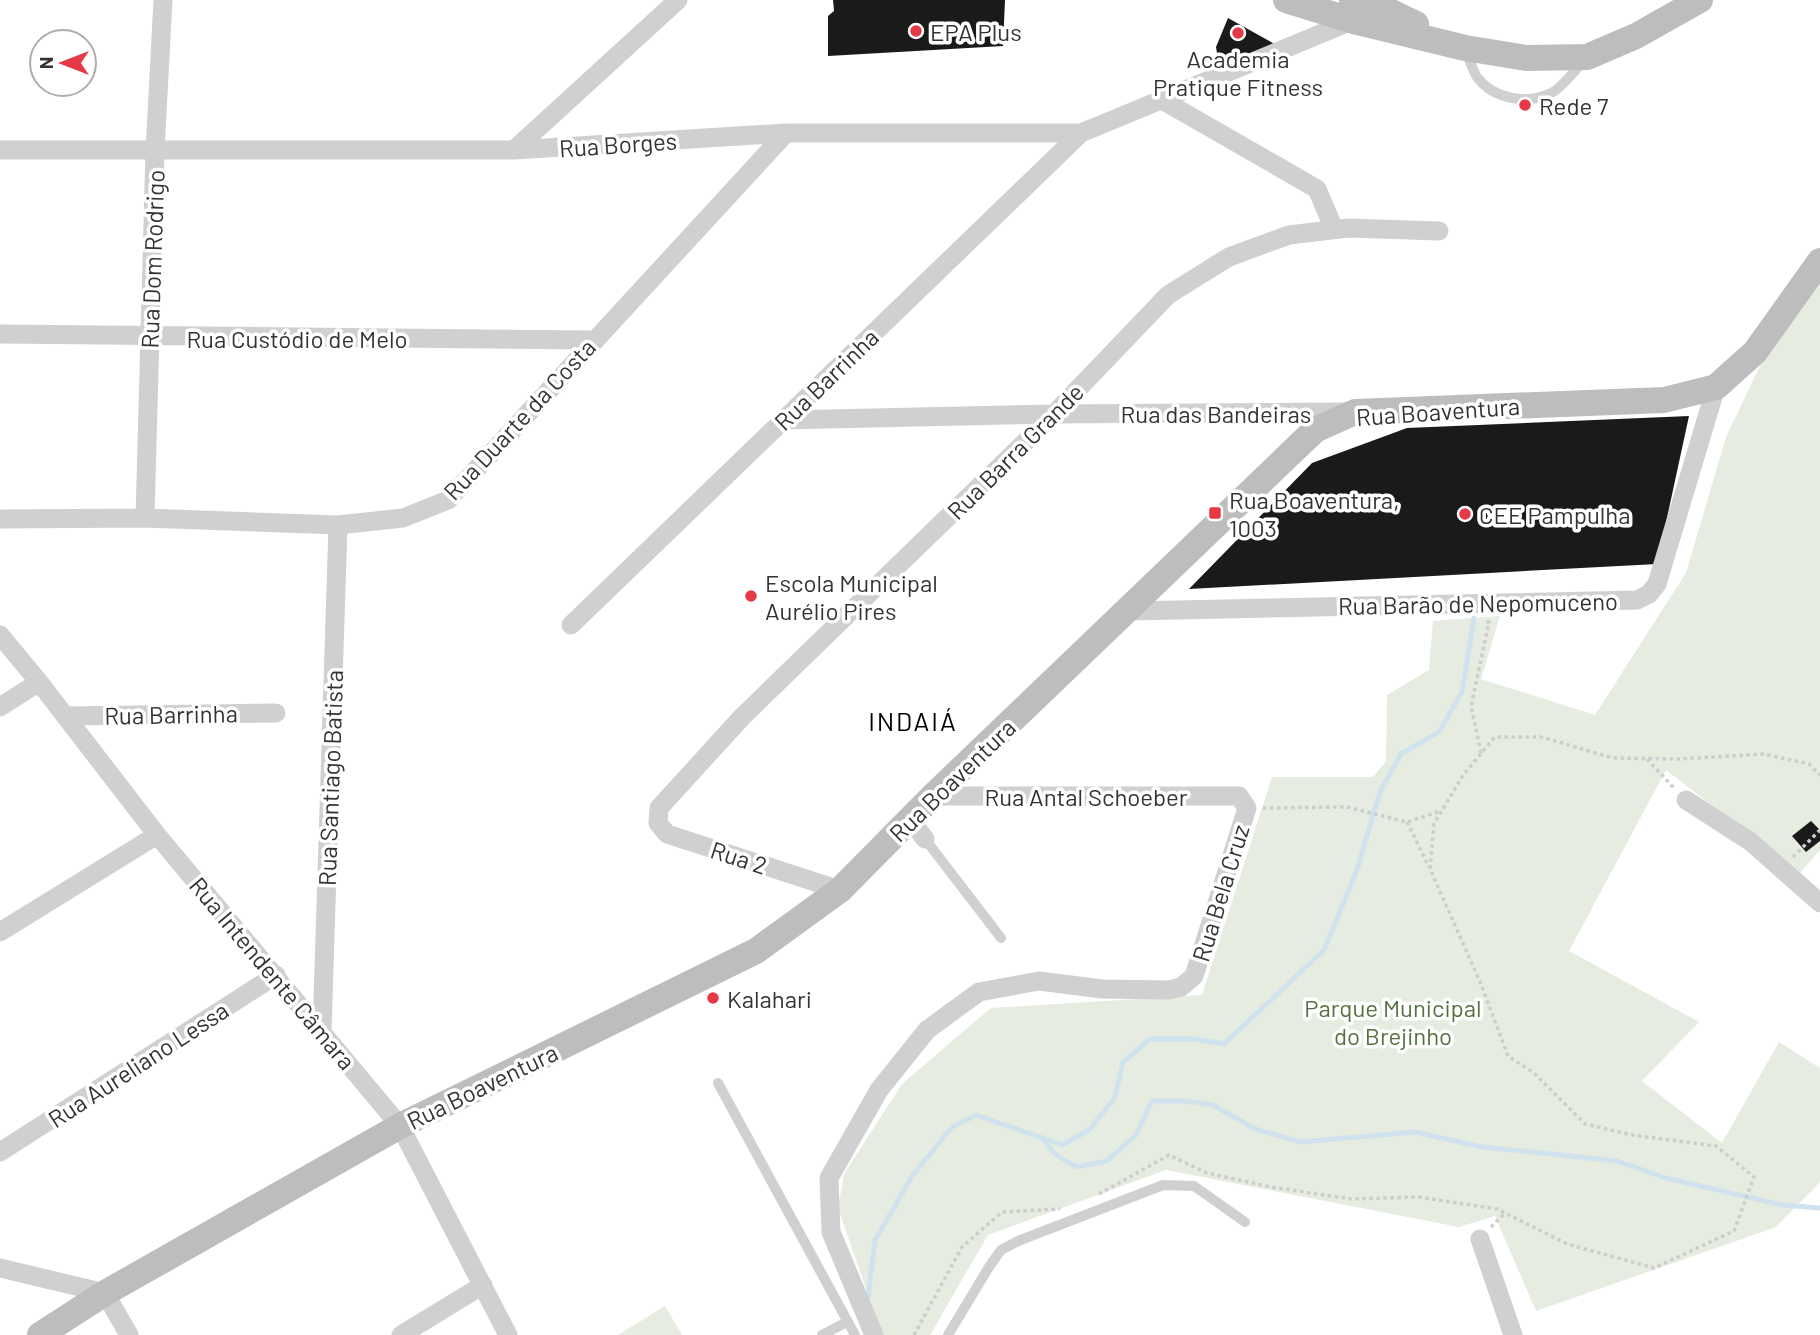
<svg xmlns="http://www.w3.org/2000/svg" width="1820" height="1335" font-family="Barlow,sans-serif">
<style>
.green{fill:#e6ecdf}
.lines{fill:none;stroke-linecap:round;stroke-linejoin:round}
.stream{stroke:#cfe2ee;stroke-width:5}
.building{fill:#1a1a1a}
.path{stroke:#cdcdcd;stroke-width:3.5;stroke-dasharray:3.5 3.5;stroke-linecap:butt}
.lane{stroke:#d0d0d0;stroke-width:10}
.street{stroke:#d0d0d0;stroke-width:19}
.secondary{stroke:#bdbdbd;stroke-width:26}
.poi-dot{fill:#e63946;stroke:#fff;stroke-width:2.5}
.labels{text-anchor:middle;dominant-baseline:central;stroke-width:7;stroke-linejoin:round;paint-order:stroke}
.poi-label{font-size:24px;fill:#333;stroke:#fff;text-anchor:start}
.street-label{font-size:24px;fill:#333;stroke:#fff}
.park-label{font-size:24px;fill:#56703f;stroke:#fff}
.neighbourhood-label{font-size:26px;letter-spacing:2px;fill:#000;stroke:#fff}
</style>
<rect width="100%" height="100%" fill="#fff"/>
<path class="green" d="M 1820,283 L 1820,850 L 1800,873 L 1666,770 L 1569,951 L 1699,1022 L 1642,1081 L 1722,1143 L 1779,1042 L 1820,1068 L 1820,1182 L 1776,1227 L 1536,1311 L 1495,1216 L 1459,1227 L 1166,1170 L 988,1235 L 930,1335 L 882,1335 L 838,1208 L 844,1174 L 902,1084 L 991,1008 L 1202,995 L 1272,777 L 1373,777 L 1386,761 L 1387,695 L 1429,670 L 1433,621 L 1500,616 L 1481,679 L 1595,715 L 1686,573 L 1726,437 L 1761,364 Z
M 665,1306 L 682,1335 L 618,1335 Z"/>
<g class="lines">
<path class="stream" d="M 1043,1139 L 1054,1153 L 1076,1167 L 1107,1161 L 1136,1135 L 1152,1101 L 1186,1101 L 1213,1105 L 1255,1129 L 1301,1142 L 1415,1132 L 1482,1147 L 1617,1161 L 1666,1178 L 1782,1205 L 1820,1208
M 868,1297 L 875,1240 L 913,1175 L 952,1127 L 976,1115 L 1063,1145 L 1090,1129 L 1115,1097 L 1123,1062 L 1150,1039 L 1194,1039 L 1224,1044 L 1324,950 L 1357,870 L 1380,792 L 1401,754 L 1439,732 L 1462,692 L 1474,618"/>
</g>
<path class="building" d="M 833,0 L 1005,0 L 1003,46 L 828,56 L 828,16 L 834,11 Z
M 1228,18 L 1280,47 L 1220,71 L 1216,47 Z
M 1689,416 L 1657,564 L 1189,589 L 1312,463 L 1407,428 Z
M 1811,821 L 1820,830 L 1820,841 L 1806,852 L 1792,836 Z"/>
<g class="lines">
<path class="path" d="M 1481,753 L 1471,706 L 1489,622 L 1486,622
M 1647,759 L 1674,788
M 1263,808 L 1347,807 L 1407,822 L 1441,811
M 1407,822 L 1429,867
M 1793,857 L 1820,830
M 1099,1194 L 1169,1155 L 1207,1173 L 1271,1187 L 1351,1199 L 1419,1197 L 1497,1209 L 1567,1244 L 1654,1268 L 1734,1231 L 1754,1177 L 1716,1146 L 1632,1135 L 1585,1124 L 1534,1073 L 1508,1056 L 1481,984 L 1430,869 L 1434,824 L 1463,775 L 1495,737 L 1541,737 L 1613,758 L 1679,759 L 1764,754 L 1809,764 L 1820,775
M 1491,1227 L 1504,1214
M 914,1335 L 962,1247 L 1002,1212 L 1060,1209"/>
<path class="lane" d="M 1466,52 C 1470,60 1472,69 1477,77 C 1493,99 1527,105 1551,93 C 1562,88 1573,72 1582,63
M 925,839 L 1001,938
M 718,1083 L 855,1335
M 822,1335 L 847,1322
M 948,1335 L 989,1267 L 1001,1250 L 1018,1241 L 1163,1185 L 1194,1186 L 1245,1222"/>
<path class="street" d="M 1162,100 L 1317,189 L 1334,229
M 0,150 L 514,150 L 786,133 L 1081,133 L 1359,18
M 514,150 L 678,0
M 0,334 L 593,340
M 783,420 L 1054,414 L 1349,412
M 145,518 L 155,151 L 163,0
M 0,519 L 145,518 L 338,525 L 403,518 L 448,500 L 786,133
M 1129,611 L 1637,600 L 1649,594 L 1657,584 L 1716,387
M 571,625 L 1081,133
M 0,635 L 39,682 L 157,835 L 400,1126 L 508,1335
M 0,707 L 39,682
M 65,716 L 276,713
M 1686,800 L 1751,842 L 1820,903
M 910,819 L 925,839
M 840,890 L 667,834 L 658,823 L 659,808 L 742,717 L 1054,414 L 1168,295 L 1229,257 L 1289,235 L 1348,228 L 1439,231
M 0,932 L 157,835
M 322,1031 L 338,525
M 0,1152 L 276,975
M 1480,1239 L 1513,1335
M 0,1268 L 105,1293 L 129,1335
M 401,1335 L 483,1285
M 874,1335 L 831,1232 L 829,1178 L 879,1090 L 927,1030 L 979,992 L 1039,981 L 1102,989 L 1169,990 L 1181,987 L 1194,976 L 1247,808 L 1239,796 L 933,796"/>
<path class="secondary" d="M 1286,0 L 1354,21 L 1465,48 L 1526,58 L 1587,57 L 1636,36 L 1700,0
M 1352,0 L 1383,8 L 1416,24
M 40,1335 L 105,1293 L 400,1126 L 756,951 L 840,890 L 933,796 L 1315,430 L 1355,412 L 1664,400 L 1716,387 L 1755,352 L 1820,261"/>
</g>
<g class="poi-dot">
<circle cx="916" cy="31" r="7"/>
<circle cx="1238" cy="33" r="7"/>
<circle cx="1525" cy="105" r="7"/>
<rect x="1208" y="506" width="14" height="14" rx="3.5"/>
<circle cx="1465" cy="514" r="7"/>
<circle cx="751" cy="596" r="7"/>
<circle cx="713" cy="998" r="7"/>
</g>
<g class="labels">
<g class="poi-label">
<text x="930" y="31">EPA Plus</text>
<text x="1238" y="58" text-anchor="middle">Academia<tspan x="1238" dy="28">Pratique Fitness</tspan></text>
<text x="1539" y="105">Rede 7</text>
<text x="1229" y="499">Rua Boaventura,<tspan x="1229" dy="28">1003</tspan></text>
<text x="1479" y="514">CEE Pampulha</text>
<text x="765" y="582">Escola Municipal<tspan x="765" dy="28">Aurélio Pires</tspan></text>
<text x="727" y="998">Kalahari</text>
</g>
<g class="street-label">
<text transform="translate(618 144) rotate(-4)">Rua Borges</text>
<text transform="translate(152 259) rotate(-88)">Rua Dom Rodrigo</text>
<text x="297" y="338">Rua Custódio de Melo</text>
<text transform="translate(826 379) rotate(-44)">Rua Barrinha</text>
<text transform="translate(1438 411) rotate(-4)">Rua Boaventura</text>
<text x="1216" y="413">Rua das Bandeiras</text>
<text transform="translate(519 419) rotate(-47)">Rua Duarte da Costa</text>
<text transform="translate(1015 451) rotate(-45)">Rua Barra Grande</text>
<text transform="translate(1478 603) rotate(-1)">Rua Barão de Nepomuceno</text>
<text transform="translate(171 714) rotate(-1)">Rua Barrinha</text>
<text transform="translate(330 778) rotate(-88)">Rua Santiago Batista</text>
<text transform="translate(952 780) rotate(-44)">Rua Boaventura</text>
<text x="1086" y="796">Rua Antal Schoeber</text>
<text transform="translate(739 857) rotate(18)">Rua 2</text>
<text transform="translate(1220 893) rotate(-73)">Rua Bela Cruz</text>
<text transform="translate(273 973) rotate(50)">Rua Intendente Câmara</text>
<text transform="translate(138 1064) rotate(-33)">Rua Aureliano Lessa</text>
<text transform="translate(482 1086) rotate(-26)">Rua Boaventura</text>
</g>
<g class="park-label">
<text x="1393" y="1007">Parque Municipal<tspan x="1393" dy="28">do Brejinho</tspan></text>
</g>
<g class="neighbourhood-label">
<text x="913" y="720">INDAIÁ</text>
</g>
</g>
<g transform="translate(63 63) rotate(270)"><circle r="33" fill="#ffffff" stroke="#adadad" stroke-width="2"/>
<path d="M0-5L12 26L0 18L-12 26Z" fill="#e63946"/>
<text y="-10" font-size="19" font-weight="bold" text-anchor="middle" fill="#333333">N</text>
</g>
</svg>
